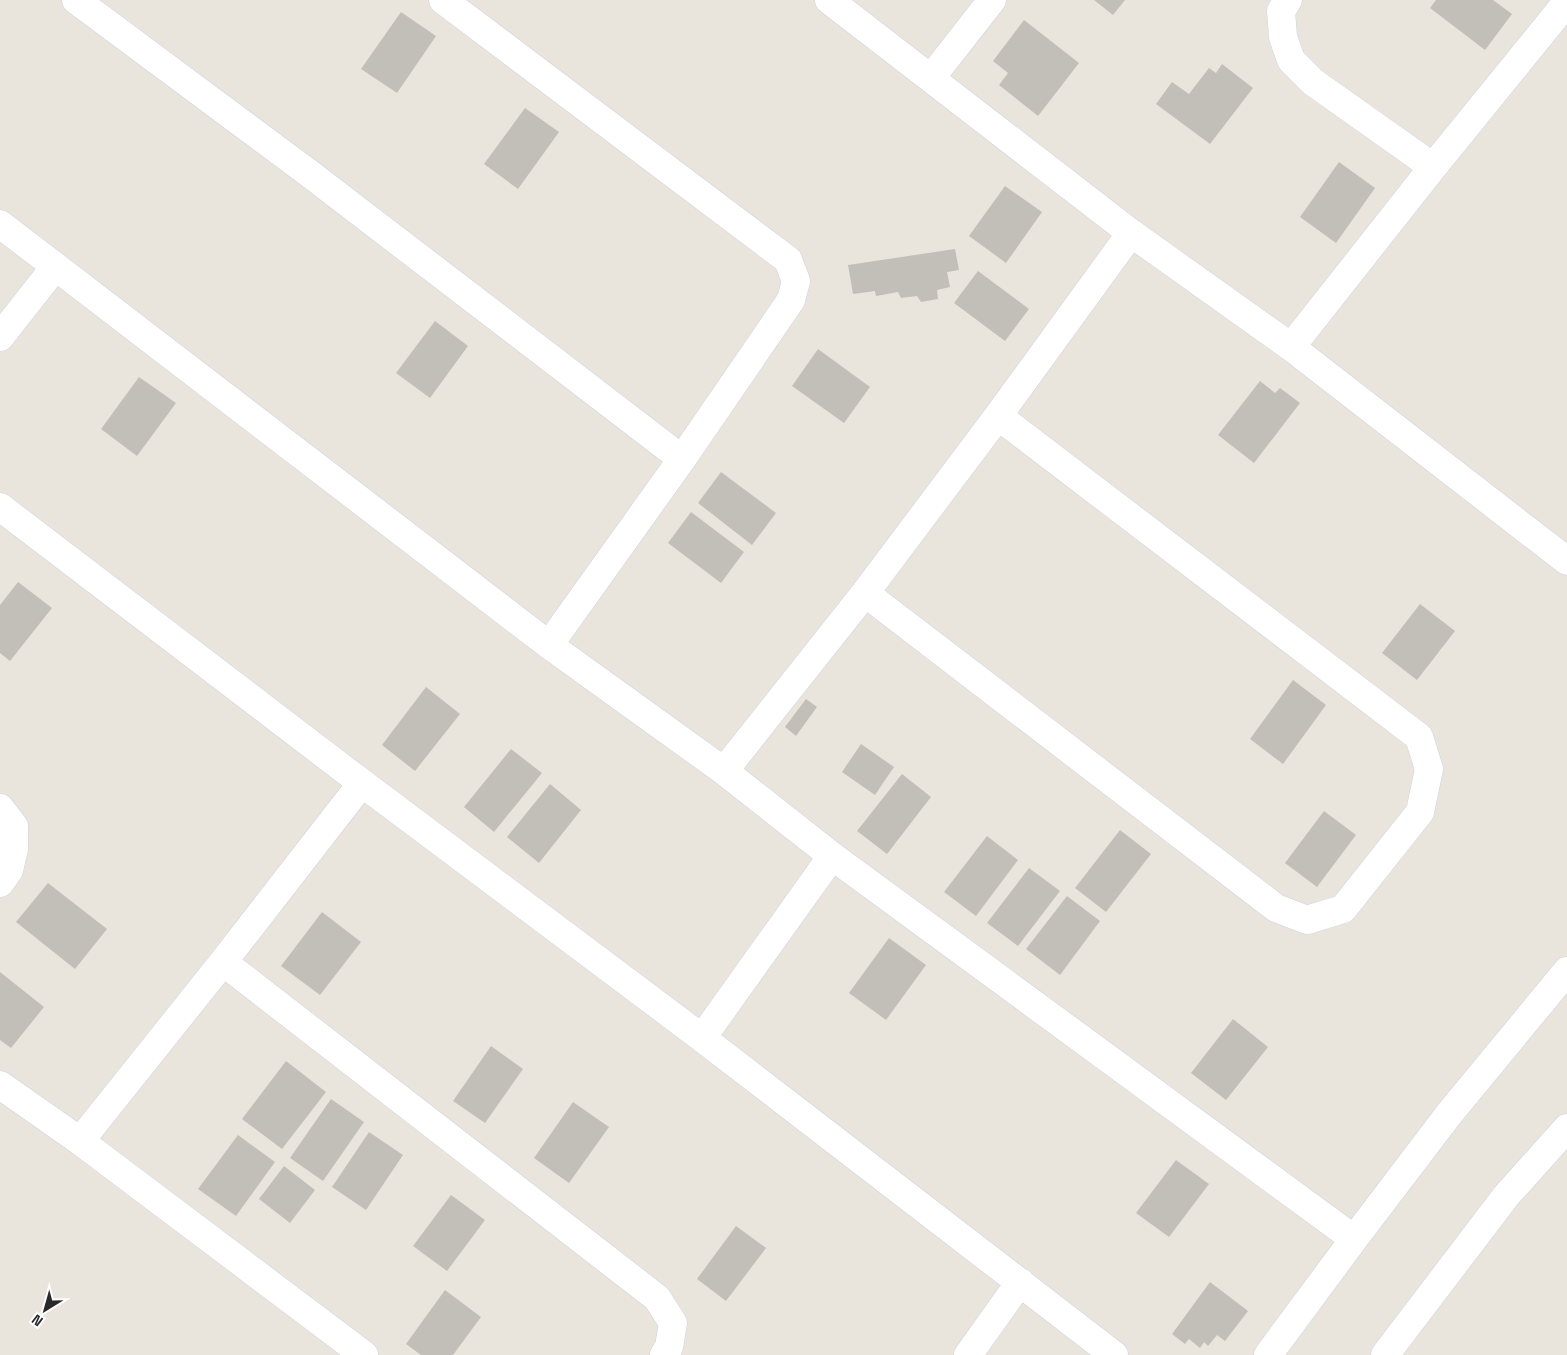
<svg xmlns="http://www.w3.org/2000/svg" width="1567" height="1355" font-family="'Space Grotesk',sans-serif">
<style>
.building{fill:#c2bfb8}
.lines{fill:none;stroke-linecap:round;stroke-linejoin:round}
.minor-casing{stroke:#d2d2e0;stroke-width:29}
.minor{stroke:#fff;stroke-width:28}
</style>
<rect width="100%" height="100%" fill="#e9e5dc"/>
<path class="building" d="M 1094,0 L 1125,0 L 1113,15 Z
M 1436,0 L 1493,0 L 1512,14 L 1485,50 L 1430,8 Z
M 401,12 L 436,36 L 397,93 L 361,69 Z
M 1024,20 L 1079,63 L 1038,116 L 999,85 L 1008,73 L 993,61 Z
M 1222,64 L 1253,88 L 1210,144 L 1156,104 L 1172,82 L 1189,94 L 1209,68 L 1216,73 Z
M 525,108 L 559,132 L 518,189 L 484,164 Z
M 1339,162 L 1375,188 L 1336,243 L 1300,217 Z
M 1005,186 L 1042,212 L 1006,263 L 969,236 Z
M 955,249 L 959,270 L 947,272 L 950,287 L 937,290 L 938,299 L 921,302 L 917,296 L 901,298 L 898,292 L 876,296 L 875,291 L 853,294 L 848,265 Z
M 978,271 L 1029,309 L 1005,341 L 954,303 Z
M 435,321 L 468,346 L 430,398 L 396,373 Z
M 818,349 L 870,387 L 844,423 L 792,386 Z
M 139,377 L 176,403 L 137,456 L 101,429 Z
M 1260,381 L 1275,393 L 1280,388 L 1300,403 L 1254,463 L 1218,435 Z
M 721,472 L 776,513 L 752,545 L 698,503 Z
M 691,512 L 744,552 L 721,583 L 668,543 Z
M 18,582 L 52,608 L 10,661 L 0,653 L 0,605 Z
M 1420,604 L 1455,631 L 1417,680 L 1382,653 Z
M 1293,680 L 1326,705 L 1283,764 L 1250,739 Z
M 426,687 L 460,714 L 415,771 L 382,745 Z
M 806,699 L 817,707 L 796,736 L 785,727 Z
M 861,744 L 894,767 L 875,795 L 842,772 Z
M 511,749 L 542,773 L 494,832 L 464,807 Z
M 902,774 L 931,797 L 887,854 L 857,831 Z
M 550,784 L 581,810 L 539,863 L 507,837 Z
M 1324,811 L 1356,835 L 1317,887 L 1285,863 Z
M 1120,830 L 1151,854 L 1106,912 L 1075,888 Z
M 987,836 L 1018,860 L 976,916 L 944,892 Z
M 1029,868 L 1060,891 L 1018,946 L 987,923 Z
M 48,883 L 107,929 L 75,969 L 16,922 Z
M 1067,896 L 1100,921 L 1060,975 L 1026,949 Z
M 322,912 L 361,942 L 320,995 L 281,966 Z
M 889,938 L 926,965 L 886,1020 L 849,993 Z
M 0,972 L 44,1007 L 11,1048 L 0,1040 Z
M 1233,1019 L 1268,1047 L 1226,1100 L 1191,1073 Z
M 491,1046 L 523,1069 L 485,1123 L 453,1101 Z
M 286,1061 L 326,1092 L 282,1149 L 242,1119 Z
M 331,1099 L 364,1122 L 323,1181 L 290,1158 Z
M 573,1102 L 609,1127 L 569,1183 L 534,1158 Z
M 369,1132 L 403,1155 L 366,1210 L 332,1187 Z
M 238,1135 L 275,1162 L 236,1216 L 198,1189 Z
M 1176,1160 L 1209,1184 L 1169,1237 L 1136,1213 Z
M 284,1166 L 315,1190 L 290,1223 L 259,1199 Z
M 451,1195 L 485,1220 L 447,1271 L 413,1246 Z
M 736,1226 L 766,1248 L 726,1301 L 697,1279 Z
M 1210,1282 L 1248,1311 L 1225,1341 L 1217,1335 L 1208,1346 L 1204,1342 L 1200,1348 L 1189,1339 L 1185,1344 L 1172,1334 Z
M 445,1290 L 481,1317 L 453,1355 L 421,1355 L 406,1344 Z"/>
<g class="lines">
<defs>
<path id="minor" d="M 76,0 L 310,174 L 682,459
M 443,0 L 788,260 L 796,281 L 791,300 L 682,459 L 549,645
M 829,0 L 1131,233 L 1291,347 L 1567,561
M 1288,0 L 1281,11 L 1283,37 L 1291,60 L 1313,82 L 1433,167
M 931,78 L 992,0
M 0,224 L 549,645 L 724,771 L 832,856 L 1354,1239
M 0,337 L 55,267
M 1291,347 L 1433,167 L 1567,2
M 0,507 L 362,783 L 702,1038 L 1114,1355
M 865,593 L 1276,908 L 1307,920 L 1343,909 L 1420,812 L 1429,769 L 1419,737 L 998,416
M 724,771 L 865,593 L 998,416 L 1131,233
M 0,808 L 14,826 L 14,849 L 9,870 L 0,883
M 223,962 L 657,1298 L 673,1323 L 669,1347 L 664,1355
M 702,1038 L 832,856
M 0,1085 L 80,1141 L 364,1355
M 80,1141 L 223,962 L 362,783
M 968,1355 L 1020,1282
M 1268,1355 L 1354,1239 L 1449,1114 L 1567,971
M 1385,1355 L 1506,1196 L 1567,1128"/>
</defs>
<use href="#minor" class="minor-casing"/>
<use href="#minor" class="minor"/>
</g>
<g transform="translate(45 1310) rotate(217)" stroke="#ffffff" stroke-width="4" paint-order="stroke">
<path d="M0-4L9 19L0 12L-9 19Z" fill="#292929"/>
<text y="-8" font-size="14" font-weight="bold" text-anchor="middle" fill="#292929">N</text>
</g>
</svg>
